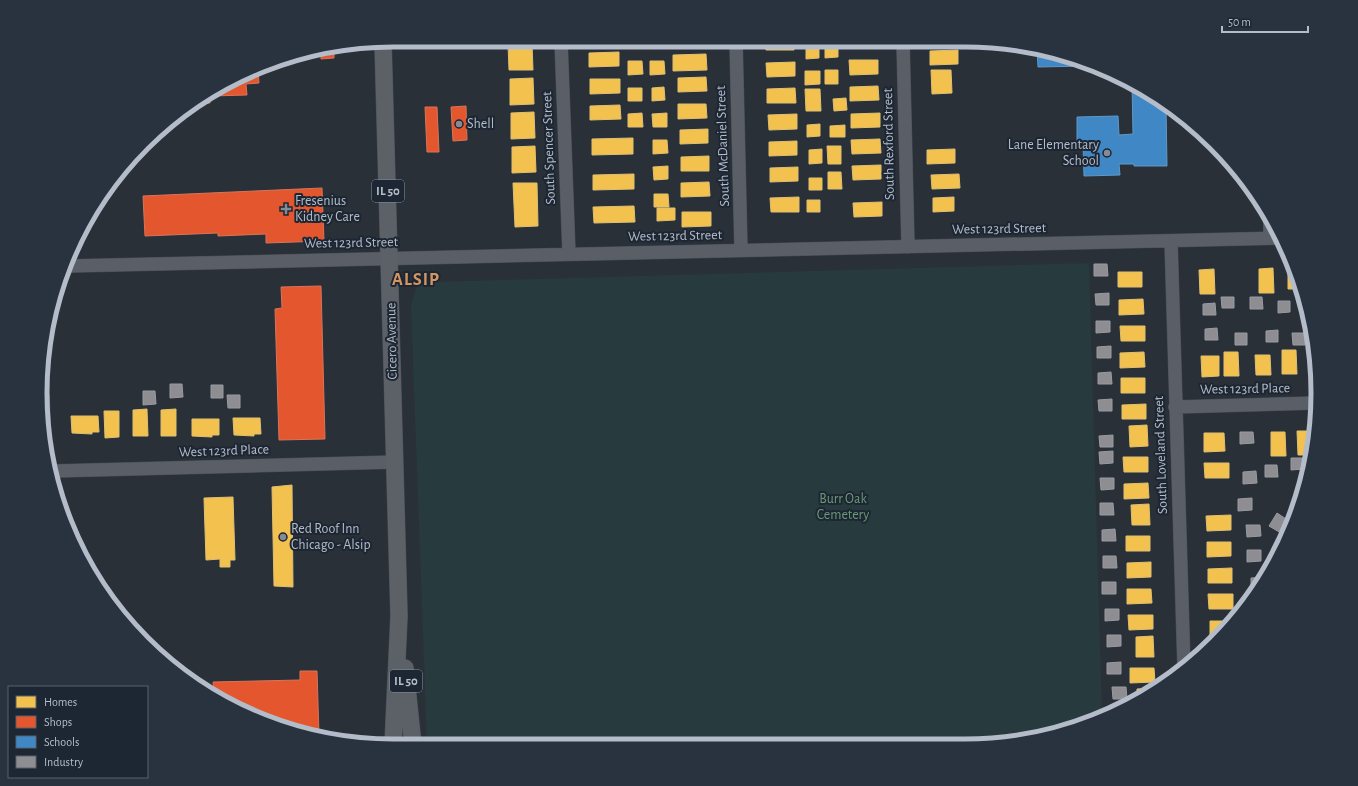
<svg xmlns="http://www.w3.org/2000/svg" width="1358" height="786" font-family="'Alegreya Sans',sans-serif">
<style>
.green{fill:#273a3e}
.homes{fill:#f2c14e;stroke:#dfc073}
.shops{fill:#e4572e;stroke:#d6755c}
.schools{fill:#3f88c5;stroke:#6298c6}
.industry{fill:#8d8d92;stroke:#999ba2}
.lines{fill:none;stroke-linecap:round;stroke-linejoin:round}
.minor-casing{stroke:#484c53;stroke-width:14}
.major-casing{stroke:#484c55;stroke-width:18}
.minor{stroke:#5a5e66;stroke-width:13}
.major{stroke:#5c6168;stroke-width:17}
.poi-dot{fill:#848b96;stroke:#1d2633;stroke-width:1.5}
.labels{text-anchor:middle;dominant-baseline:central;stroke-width:4;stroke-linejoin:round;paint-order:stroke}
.shield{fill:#1d2633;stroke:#878f9c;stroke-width:1}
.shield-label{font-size:13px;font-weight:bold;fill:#b4bcc9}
.poi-label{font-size:14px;fill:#b4bcc9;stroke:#1d2633;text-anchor:start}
.street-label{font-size:14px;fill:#b4bcc9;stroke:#1d2633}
.park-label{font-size:14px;fill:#6b9a76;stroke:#1d2633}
.district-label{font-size:18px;font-weight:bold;letter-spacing:1px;fill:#d59563;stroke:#1d2633}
.rim{fill:none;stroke:#b4bcc9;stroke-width:5}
</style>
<rect width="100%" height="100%" fill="#2a3038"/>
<path class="green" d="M 1089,263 L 1102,716 L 1079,727 L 1011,743 L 427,745 L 411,305 L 417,286 L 431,275 L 432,282 Z"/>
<path class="homes" d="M 627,40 L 641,40 L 642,48 L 627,48 Z
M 672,40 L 706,40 L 707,44 L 672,45 Z
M 765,40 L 794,41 L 794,50 L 766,50 Z
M 848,41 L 877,41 L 877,48 L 848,48 Z
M 508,44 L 532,44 L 533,70 L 509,70 Z
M 806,46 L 819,46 L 819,58 L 806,59 Z
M 825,46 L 838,46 L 838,57 L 825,58 Z
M 958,50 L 958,64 L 930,65 L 930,51 Z
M 619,52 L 619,66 L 589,67 L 589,53 Z
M 706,54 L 707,70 L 673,71 L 673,55 Z
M 849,60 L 878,60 L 878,74 L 850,75 Z
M 628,61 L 642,61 L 643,74 L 628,75 Z
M 650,61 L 664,61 L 665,74 L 650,75 Z
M 795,62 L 795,76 L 767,77 L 766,63 Z
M 825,70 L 838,70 L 838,84 L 825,84 Z
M 931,70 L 951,70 L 952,93 L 932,94 Z
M 805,71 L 820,71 L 820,84 L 805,85 Z
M 706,77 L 707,91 L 678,92 L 678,78 Z
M 533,78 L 534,104 L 510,105 L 510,79 Z
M 590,79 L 620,79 L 620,93 L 590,94 Z
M 878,86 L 879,100 L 850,101 L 850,87 Z
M 664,87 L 665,100 L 652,101 L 652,88 Z
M 628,88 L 642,88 L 642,101 L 628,101 Z
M 795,88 L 796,103 L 767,103 L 767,89 Z
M 805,89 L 820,89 L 821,111 L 806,111 Z
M 846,98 L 847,110 L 834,111 L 833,99 Z
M 678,104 L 706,104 L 707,118 L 678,119 Z
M 620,105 L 621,119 L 590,120 L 590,106 Z
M 534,112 L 535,138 L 511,139 L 511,113 Z
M 642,113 L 643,127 L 628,127 L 628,114 Z
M 667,113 L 667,127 L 653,127 L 652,114 Z
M 880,113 L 880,127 L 851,128 L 851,114 Z
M 797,114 L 797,129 L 769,130 L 768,115 Z
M 820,124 L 820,136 L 807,137 L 807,125 Z
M 845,125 L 845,137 L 830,137 L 830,126 Z
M 708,129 L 708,143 L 680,144 L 680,130 Z
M 633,138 L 633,154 L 592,155 L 592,139 Z
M 880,139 L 881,153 L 852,154 L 851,140 Z
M 653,140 L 667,140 L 668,153 L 653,154 Z
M 797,141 L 797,155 L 769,156 L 769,142 Z
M 535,146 L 536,172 L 512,173 L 512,147 Z
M 827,146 L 841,146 L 841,164 L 828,164 Z
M 822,149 L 822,163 L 809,164 L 809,150 Z
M 955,149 L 955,163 L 927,164 L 927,150 Z
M 709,156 L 709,171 L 681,171 L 681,157 Z
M 881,165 L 881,179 L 853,180 L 852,166 Z
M 668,166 L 668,179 L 654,180 L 653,167 Z
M 798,167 L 798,181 L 770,182 L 770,168 Z
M 828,172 L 841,172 L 842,189 L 828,189 Z
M 634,174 L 634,189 L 593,190 L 593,175 Z
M 959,174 L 960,188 L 932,189 L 931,175 Z
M 809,178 L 822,178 L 822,190 L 809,190 Z
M 709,182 L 710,196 L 681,197 L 681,183 Z
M 513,183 L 537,183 L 538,226 L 515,227 Z
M 654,194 L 668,194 L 669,207 L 654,207 Z
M 799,197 L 799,212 L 771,212 L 770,198 Z
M 954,197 L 954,211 L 933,212 L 933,198 Z
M 807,200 L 820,200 L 820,212 L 807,212 Z
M 882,202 L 882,216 L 854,217 L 853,203 Z
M 634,206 L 635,222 L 594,223 L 593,207 Z
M 657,208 L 675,208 L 675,220 L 657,221 Z
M 682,212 L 711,212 L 711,226 L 682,227 Z
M 1273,268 L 1274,293 L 1259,293 L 1259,269 Z
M 1288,268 L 1293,268 L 1301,289 L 1288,289 Z
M 1214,269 L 1215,294 L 1200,294 L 1199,270 Z
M 1118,272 L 1142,272 L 1142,287 L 1118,287 Z
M 1143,299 L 1144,314 L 1119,315 L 1119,300 Z
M 1120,326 L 1145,326 L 1145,341 L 1121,341 Z
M 1282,350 L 1296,350 L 1297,374 L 1282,374 Z
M 1310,350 L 1314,350 L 1317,374 L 1311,374 Z
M 1144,352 L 1145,367 L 1120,368 L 1120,353 Z
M 1224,352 L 1238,352 L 1239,376 L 1224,376 Z
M 1255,355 L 1270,355 L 1271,375 L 1256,375 Z
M 1201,356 L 1219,356 L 1219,376 L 1202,377 Z
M 1121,378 L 1145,378 L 1145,393 L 1121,393 Z
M 1146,404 L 1146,419 L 1122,419 L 1122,405 Z
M 147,409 L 148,436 L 133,436 L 133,410 Z
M 176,409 L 176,436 L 161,436 L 161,410 Z
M 104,411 L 119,411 L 119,437 L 105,438 Z
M 71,416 L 98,416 L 99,432 L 92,432 L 92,434 L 72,433 Z
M 233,418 L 260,418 L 261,434 L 254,434 L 254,436 L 234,435 Z
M 192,419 L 219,419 L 219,435 L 212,435 L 212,437 L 192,436 Z
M 1147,425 L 1148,446 L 1130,447 L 1129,426 Z
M 1297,431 L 1312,431 L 1311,455 L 1298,455 Z
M 1271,432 L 1285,432 L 1286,456 L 1271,456 Z
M 1204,433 L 1224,433 L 1225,451 L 1204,452 Z
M 1123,457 L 1148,457 L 1148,472 L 1124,472 Z
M 1204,463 L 1229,463 L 1229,478 L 1205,478 Z
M 1148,483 L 1149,498 L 1124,499 L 1124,484 Z
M 292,485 L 293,587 L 274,586 L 272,487 Z
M 233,497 L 235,560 L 230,560 L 230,567 L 220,567 L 220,559 L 206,560 L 204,498 Z
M 1149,504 L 1150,525 L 1132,525 L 1131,505 Z
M 1231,515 L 1231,530 L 1207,531 L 1206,516 Z
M 1126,536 L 1150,536 L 1150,551 L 1126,551 Z
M 1207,542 L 1231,542 L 1231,556 L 1207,557 Z
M 1151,562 L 1151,577 L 1127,578 L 1127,563 Z
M 1232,568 L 1232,583 L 1208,583 L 1208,569 Z
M 1127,589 L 1151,589 L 1152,603 L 1127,604 Z
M 1208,594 L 1233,594 L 1233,609 L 1209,609 Z
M 1128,615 L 1153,615 L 1153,629 L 1129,630 Z
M 1210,621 L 1231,621 L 1220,636 L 1210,636 Z
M 1153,636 L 1154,657 L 1136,657 L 1136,637 Z
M 1130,668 L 1154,668 L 1155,682 L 1130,683 Z
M 1155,688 L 1155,690 L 1137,698 L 1137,689 Z"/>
<path class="shops" d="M 334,50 L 334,58 L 321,59 L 321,52 Z
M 258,70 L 259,83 L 246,84 L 247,95 L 211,96 Z
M 210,96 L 210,103 L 195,104 Z
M 466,106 L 467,140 L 453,141 L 451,107 Z
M 425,107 L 437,107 L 439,152 L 427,152 Z
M 322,188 L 324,241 L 266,243 L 266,234 L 218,236 L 218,233 L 145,236 L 143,196 Z
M 321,286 L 325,439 L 279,440 L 275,309 L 282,308 L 281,287 Z
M 300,671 L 317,671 L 319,735 L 280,727 L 214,696 L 213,682 L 300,680 Z"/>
<path class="schools" d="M 1037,49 L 1057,52 L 1090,66 L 1038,67 Z
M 1132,83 L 1142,87 L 1166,105 L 1167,166 L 1134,166 L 1134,164 L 1119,164 L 1120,175 L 1084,176 L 1083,143 L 1077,143 L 1077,117 L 1118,116 L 1119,135 L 1133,134 Z"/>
<path class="industry" d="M 1094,264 L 1107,264 L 1108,276 L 1094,276 Z
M 1109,293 L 1109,305 L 1096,305 L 1095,294 Z
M 1221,297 L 1234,297 L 1234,308 L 1222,308 Z
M 1250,297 L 1262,297 L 1263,309 L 1250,309 Z
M 1278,301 L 1290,301 L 1290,312 L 1278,313 Z
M 1215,303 L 1216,315 L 1203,315 L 1203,304 Z
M 1096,321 L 1110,321 L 1110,332 L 1096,333 Z
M 1217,328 L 1218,340 L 1205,340 L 1205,329 Z
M 1278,330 L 1278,342 L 1266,342 L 1266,331 Z
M 1235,333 L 1247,333 L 1247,345 L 1235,345 Z
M 1292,333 L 1305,333 L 1305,345 L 1293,345 Z
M 1111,346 L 1111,358 L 1097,358 L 1097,347 Z
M 1111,372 L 1112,384 L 1098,384 L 1098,373 Z
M 170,384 L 182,384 L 183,397 L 170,398 Z
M 211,385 L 223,385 L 223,398 L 211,398 Z
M 143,391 L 155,391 L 156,404 L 143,405 Z
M 227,395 L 240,395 L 240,408 L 228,408 Z
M 1112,399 L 1112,411 L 1099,411 L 1098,400 Z
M 1240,432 L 1253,432 L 1254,443 L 1240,444 Z
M 1113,435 L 1113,447 L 1100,447 L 1099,436 Z
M 1113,451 L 1113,463 L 1100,464 L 1099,452 Z
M 1291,458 L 1303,458 L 1304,469 L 1291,470 Z
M 1265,465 L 1277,465 L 1278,477 L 1265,477 Z
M 1256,471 L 1257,483 L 1243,484 L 1243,472 Z
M 1100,478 L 1114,478 L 1114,489 L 1101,490 Z
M 1252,498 L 1252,510 L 1238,511 L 1238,499 Z
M 1100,503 L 1113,503 L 1114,515 L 1100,515 Z
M 1277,513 L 1289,521 L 1281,533 L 1269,526 Z
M 1246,525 L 1260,525 L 1261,536 L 1247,537 Z
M 1115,529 L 1116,541 L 1102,541 L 1102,530 Z
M 1283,538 L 1285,539 L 1278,552 L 1275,550 Z
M 1247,550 L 1261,550 L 1261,561 L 1247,562 Z
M 1103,556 L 1116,556 L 1117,568 L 1103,568 Z
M 1264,577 L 1256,589 L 1251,589 L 1251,578 Z
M 1102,582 L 1116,582 L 1116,594 L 1102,594 Z
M 1105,609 L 1119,609 L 1119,620 L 1105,621 Z
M 1107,635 L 1121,635 L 1121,646 L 1107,647 Z
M 1121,662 L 1121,674 L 1107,674 L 1107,663 Z
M 1112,687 L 1126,687 L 1127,699 L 1113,699 Z"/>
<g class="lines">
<defs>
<path id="minor" d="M 561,40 L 569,254
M 736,40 L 741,250
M 903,41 L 908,247
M 1270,218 L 1270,238
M 1171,241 L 1184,668
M 68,266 L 1282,238
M 43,396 L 44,428
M 1175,407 L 1316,403
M 54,471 L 395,462"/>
<path id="major" d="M 383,42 L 399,616 L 393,745
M 405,668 L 413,745"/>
</defs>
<use href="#minor" class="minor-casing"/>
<use href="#major" class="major-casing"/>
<use href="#minor" class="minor"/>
<use href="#major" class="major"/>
</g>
<g class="poi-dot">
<circle cx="459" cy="124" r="4"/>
<circle cx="1107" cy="153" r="4"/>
<path d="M284 203h4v4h4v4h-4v4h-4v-4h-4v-4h4z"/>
<circle cx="283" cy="537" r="4"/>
</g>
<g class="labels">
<g class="shield">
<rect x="372" y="180" width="32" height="22" rx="3"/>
<rect x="390" y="670" width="32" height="22" rx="3"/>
</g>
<g class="shield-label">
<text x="388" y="191">IL 50</text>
<text x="406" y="681">IL 50</text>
</g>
<g class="poi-label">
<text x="467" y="124">Shell</text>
<text x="1099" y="145" text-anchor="end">Lane Elementary<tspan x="1099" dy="16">School</tspan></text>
<text x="295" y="201">Fresenius<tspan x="295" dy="16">Kidney Care</tspan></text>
<text x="291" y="529">Red Roof Inn<tspan x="291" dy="16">Chicago - Alsip</tspan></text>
</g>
<g class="street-label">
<text transform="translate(889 144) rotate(-91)">South Rexford Street</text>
<text transform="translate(723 146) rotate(-92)">South McDaniel Street</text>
<text transform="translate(549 148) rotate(-92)">South Spencer Street</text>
<text transform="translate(999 229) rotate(-1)">West 123rd Street</text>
<text transform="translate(675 236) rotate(-1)">West 123rd Street</text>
<text transform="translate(351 243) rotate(-1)">West 123rd Street</text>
<text transform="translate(392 341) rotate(-91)">Cicero Avenue</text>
<text transform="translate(1245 389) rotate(-1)">West 123rd Place</text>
<text transform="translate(224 451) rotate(-2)">West 123rd Place</text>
<text transform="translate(1161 455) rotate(-92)">South Loveland Street</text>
</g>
<g class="park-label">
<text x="843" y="499">Burr Oak<tspan x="843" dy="16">Cemetery</tspan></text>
</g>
<g class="district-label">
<text x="416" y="280">ALSIP</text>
</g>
</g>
<path d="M0 0H1358V786H0ZM393 47H965A346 346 0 0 1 1311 393V393A346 346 0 0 1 965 739H393A346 346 0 0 1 47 393V393A346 346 0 0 1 393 47Z" fill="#29323f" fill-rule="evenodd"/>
<path class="rim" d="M393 47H965A346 346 0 0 1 1311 393V393A346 346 0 0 1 965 739H393A346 346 0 0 1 47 393V393A346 346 0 0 1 393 47Z"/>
<rect x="8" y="686" width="140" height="92" fill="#1d2633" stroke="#59626f"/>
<rect x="16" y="696" width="20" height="12" fill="#f2c14e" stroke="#59626f"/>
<text x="44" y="706" font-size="12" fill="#b4bcc9">Homes</text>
<rect x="16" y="716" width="20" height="12" fill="#e4572e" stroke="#59626f"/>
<text x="44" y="726" font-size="12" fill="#b4bcc9">Shops</text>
<rect x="16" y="736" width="20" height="12" fill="#3f88c5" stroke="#59626f"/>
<text x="44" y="746" font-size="12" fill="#b4bcc9">Schools</text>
<rect x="16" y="756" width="20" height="12" fill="#8d8d92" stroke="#59626f"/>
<text x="44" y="766" font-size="12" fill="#b4bcc9">Industry</text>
<path d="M1222 26v6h86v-6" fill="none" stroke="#b4bcc9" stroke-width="2"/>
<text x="1228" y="26" font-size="12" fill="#b4bcc9" stroke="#1d2633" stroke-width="3" paint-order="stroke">50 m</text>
</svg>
